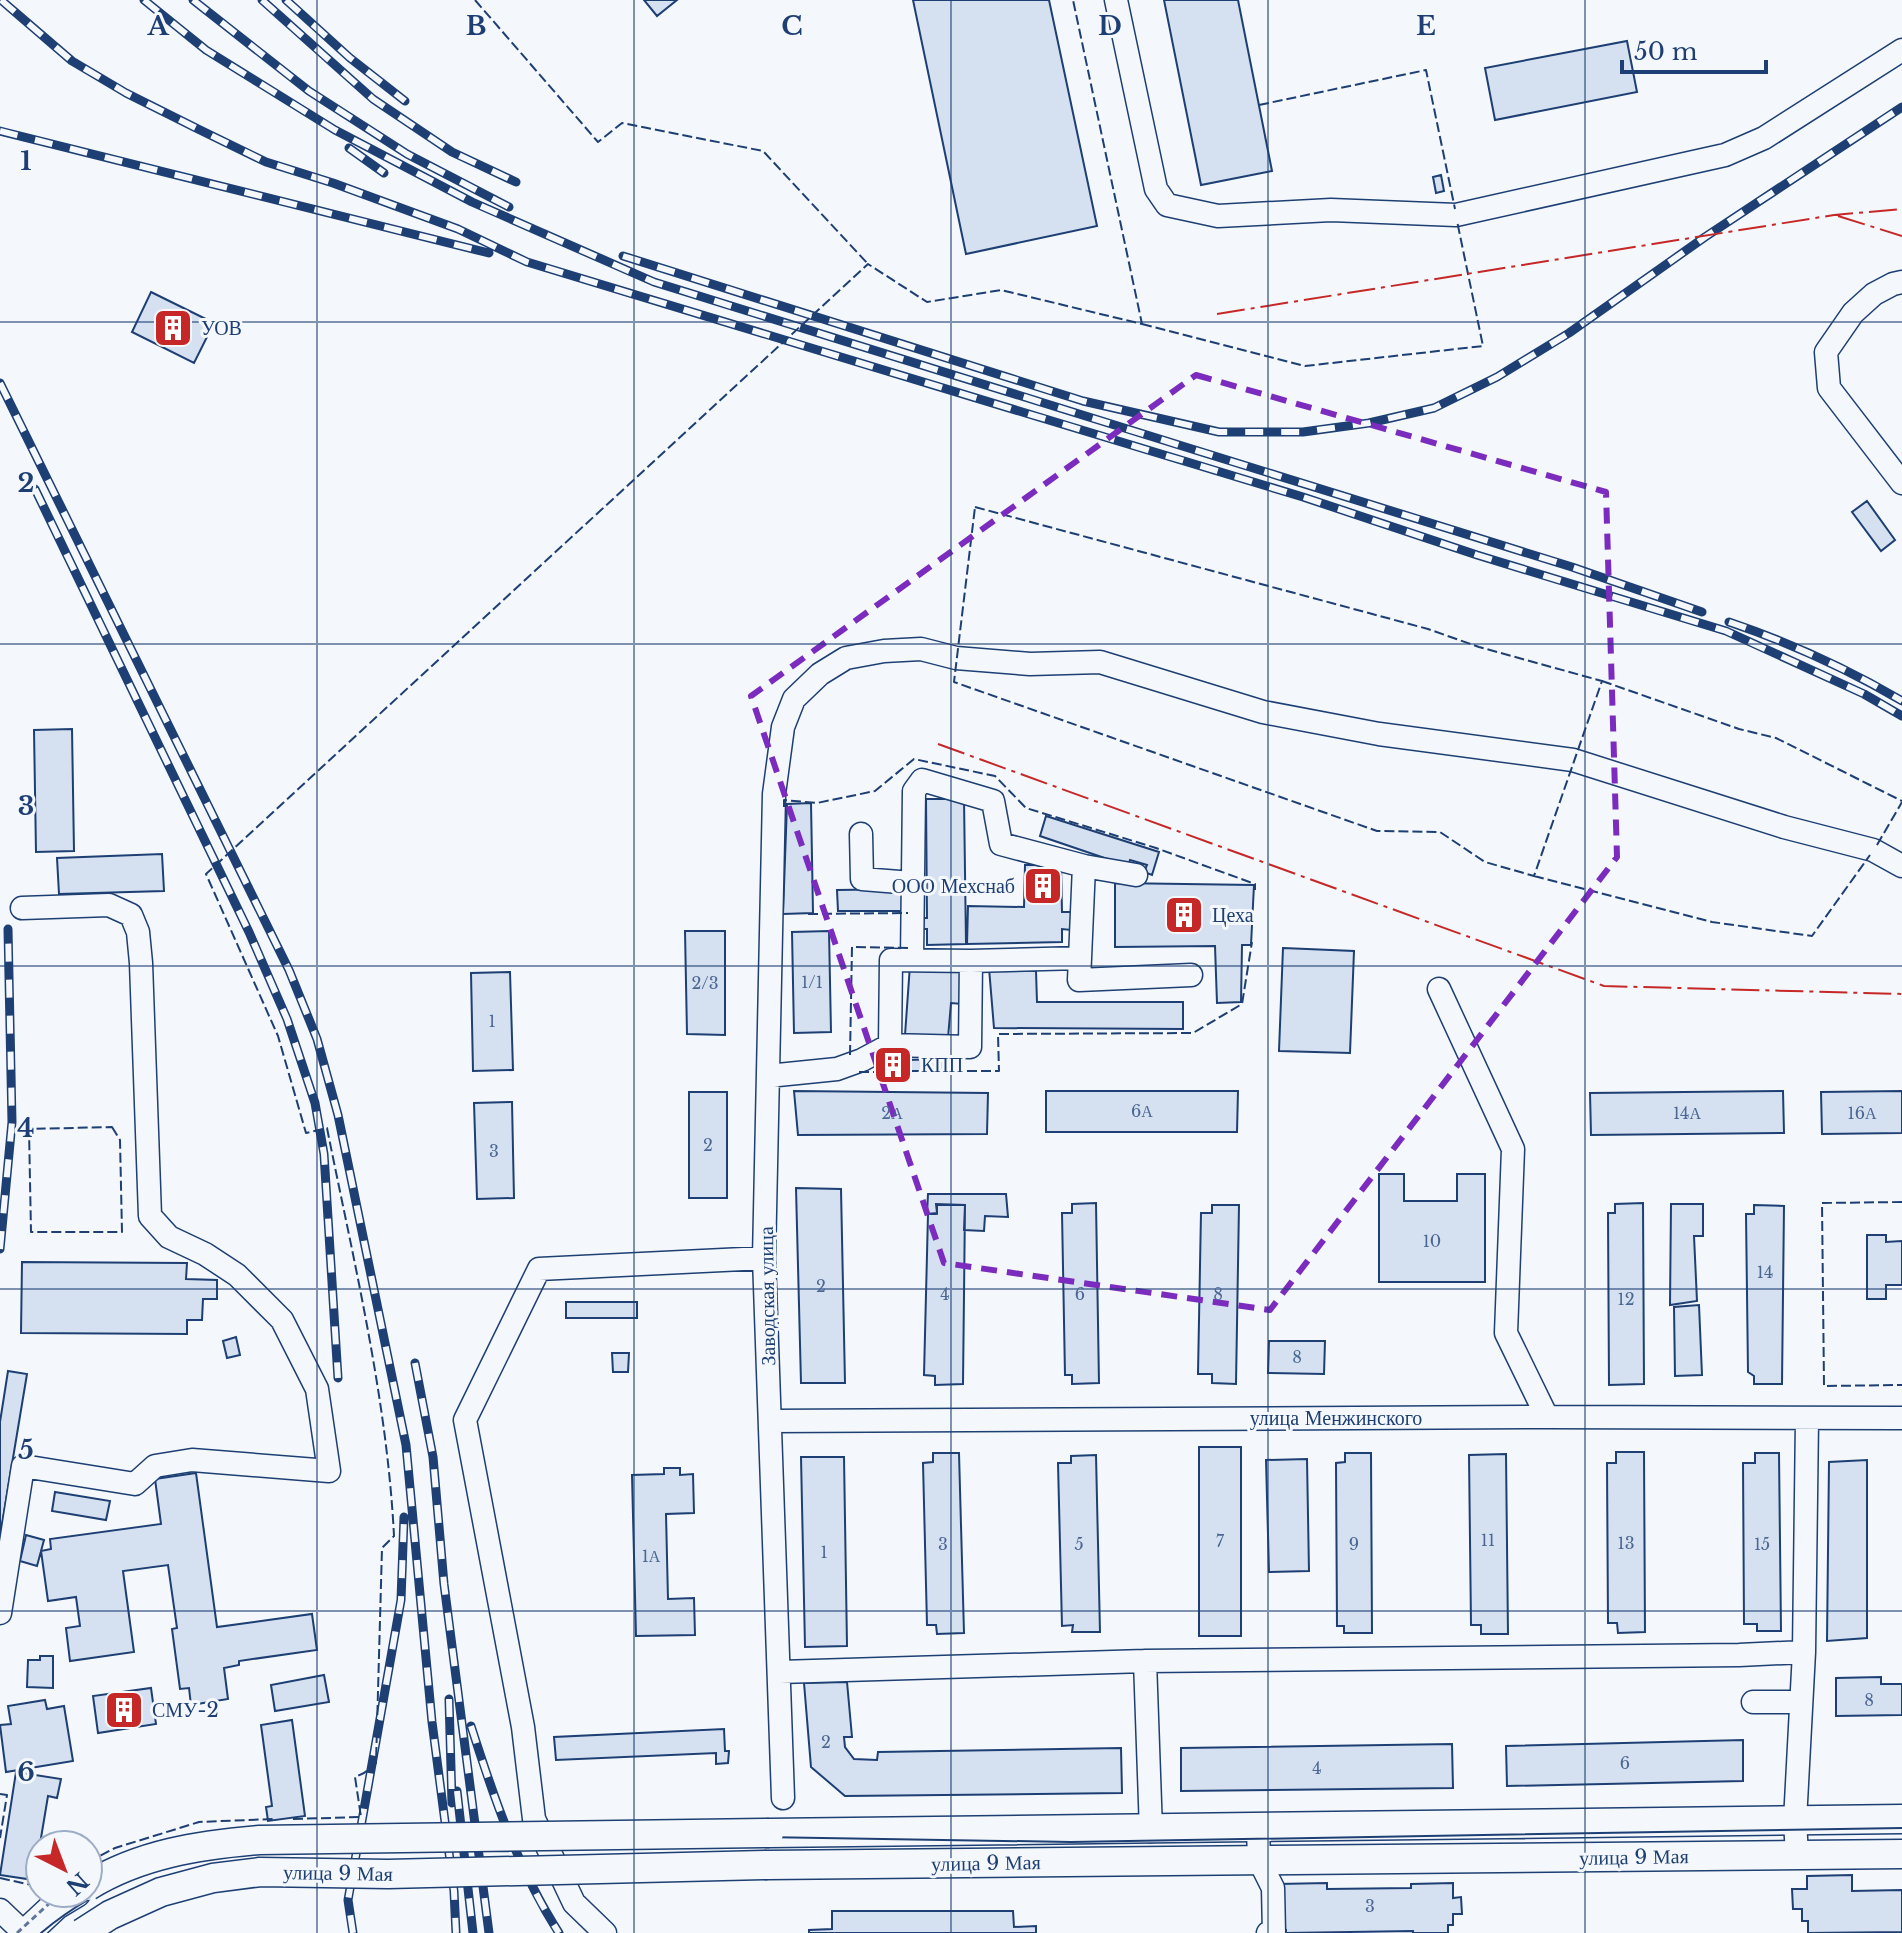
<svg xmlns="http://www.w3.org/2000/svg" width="1902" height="1933" font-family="'Libre Baskerville',serif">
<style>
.building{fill:#d5e0f0;stroke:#1d3f73;stroke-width:2}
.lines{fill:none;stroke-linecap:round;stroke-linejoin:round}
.minor-casing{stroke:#1d3f73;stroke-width:25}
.major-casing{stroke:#1d3f73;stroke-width:31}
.minor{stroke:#f4f7fb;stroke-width:22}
.major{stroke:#f4f7fb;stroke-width:28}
.tram{stroke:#1d3f73;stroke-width:2}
.rail-casing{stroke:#1d3f73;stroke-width:9}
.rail{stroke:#f4f7fb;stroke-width:6;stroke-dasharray:18;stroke-linecap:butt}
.major-bridge-casing{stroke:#1d3f73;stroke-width:31;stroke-linecap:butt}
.path-bridge{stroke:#5e769c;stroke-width:3;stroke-dasharray:6 4;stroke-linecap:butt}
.major-bridge{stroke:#f4f7fb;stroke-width:28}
.fence{stroke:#1d3f73;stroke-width:2;stroke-dasharray:10 4;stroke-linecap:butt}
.power{stroke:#c62828;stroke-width:2;stroke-dasharray:28 6 4 6;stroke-linecap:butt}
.marked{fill:none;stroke:#7b2cbf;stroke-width:6;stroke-dasharray:16 10;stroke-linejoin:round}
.grid{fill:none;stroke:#1d3f73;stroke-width:2;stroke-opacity:0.55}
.labels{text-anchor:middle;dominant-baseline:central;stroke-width:6;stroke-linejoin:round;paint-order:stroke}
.number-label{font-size:16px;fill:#4b6792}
.poi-label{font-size:20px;fill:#1d3f73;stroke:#f4f7fb;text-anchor:start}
.street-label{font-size:20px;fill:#1d3f73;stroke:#f4f7fb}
.grid-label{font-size:26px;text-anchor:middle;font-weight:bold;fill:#1d3f73;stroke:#f4f7fb;stroke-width:6;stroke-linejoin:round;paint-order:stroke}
</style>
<rect width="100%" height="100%" fill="#f4f7fb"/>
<path class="building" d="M 644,0 L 677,0 L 657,16 Z
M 913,0 L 1049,0 L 1097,226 L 966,254 Z
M 1164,0 L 1238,0 L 1272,171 L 1201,185 Z
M 1627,41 L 1637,92 L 1495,120 L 1485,68 Z
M 1441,175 L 1444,191 L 1436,193 L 1433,177 Z
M 151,292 L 214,323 L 194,363 L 132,332 Z
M 1867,501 L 1895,540 L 1881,551 L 1852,512 Z
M 72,729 L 74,851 L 36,852 L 34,730 Z
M 926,799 L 964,799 L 966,944 L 927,945 L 927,929 L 921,929 L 921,918 L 927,918 Z
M 811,803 L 813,913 L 783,914 L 787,804 Z
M 1046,816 L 1159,852 L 1152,875 L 1144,872 L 1147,865 L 1130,860 L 1128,866 L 1040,836 Z
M 162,854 L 164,891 L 59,894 L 57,858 Z
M 1025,865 L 1061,865 L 1062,912 L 1072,912 L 1071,930 L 1062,929 L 1062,942 L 967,944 L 968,906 L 1024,907 Z
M 1115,883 L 1254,885 L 1251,945 L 1242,945 L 1241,1002 L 1217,1003 L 1215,946 L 1115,947 Z
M 908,889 L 909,911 L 838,911 L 837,890 Z
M 685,931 L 725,931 L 725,1035 L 687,1034 Z
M 829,931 L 831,1032 L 794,1033 L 792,932 Z
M 1283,948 L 1354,951 L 1350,1053 L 1279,1051 Z
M 910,965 L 965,969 L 962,1004 L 951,1003 L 948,1038 L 905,1035 Z
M 989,968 L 1036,971 L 1037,1002 L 1183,1002 L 1183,1029 L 994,1028 Z
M 510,972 L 513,1070 L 473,1071 L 471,973 Z
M 905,1059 L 905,1069 L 881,1070 L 881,1061 Z
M 942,1059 L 942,1071 L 907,1071 L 907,1060 Z
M 794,1091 L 988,1093 L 987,1134 L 798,1135 Z
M 1046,1091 L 1238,1091 L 1237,1132 L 1046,1132 Z
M 1783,1091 L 1784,1133 L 1591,1135 L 1590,1093 Z
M 1902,1091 L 1902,1133 L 1822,1134 L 1821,1092 Z
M 689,1092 L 727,1092 L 727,1198 L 689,1198 Z
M 512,1102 L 514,1198 L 477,1199 L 474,1103 Z
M 1379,1174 L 1404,1174 L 1404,1201 L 1457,1201 L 1457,1174 L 1485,1174 L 1485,1282 L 1379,1282 Z
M 796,1188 L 841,1189 L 845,1383 L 801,1383 Z
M 928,1194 L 1006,1194 L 1008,1217 L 985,1216 L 984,1231 L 964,1230 L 965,1205 L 936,1204 L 937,1213 L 927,1214 Z
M 1096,1203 L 1099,1383 L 1072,1384 L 1072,1375 L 1065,1375 L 1062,1213 L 1072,1213 L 1072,1204 Z
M 1643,1203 L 1644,1384 L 1609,1385 L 1608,1213 L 1615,1213 L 1615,1204 Z
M 1671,1204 L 1703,1204 L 1703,1236 L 1694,1236 L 1697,1301 L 1670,1305 Z
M 937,1205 L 965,1205 L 963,1384 L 935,1385 L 935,1376 L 924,1375 L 928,1214 L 937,1214 Z
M 1212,1205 L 1239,1205 L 1236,1384 L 1212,1383 L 1212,1374 L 1198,1374 L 1201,1213 L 1212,1213 Z
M 1754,1205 L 1784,1206 L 1782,1384 L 1754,1384 L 1754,1376 L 1748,1372 L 1746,1214 L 1754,1214 Z
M 1867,1235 L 1886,1235 L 1886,1242 L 1902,1241 L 1902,1285 L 1886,1285 L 1886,1299 L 1867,1299 Z
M 22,1262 L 187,1263 L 186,1279 L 217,1280 L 217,1299 L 203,1299 L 202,1320 L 187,1320 L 187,1334 L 21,1333 Z
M 566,1302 L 637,1302 L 637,1318 L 566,1318 Z
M 1699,1305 L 1702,1375 L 1675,1376 L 1674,1307 Z
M 236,1337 L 240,1355 L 227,1358 L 223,1341 Z
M 1269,1341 L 1325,1341 L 1324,1374 L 1268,1373 Z
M 612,1353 L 629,1353 L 628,1372 L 613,1372 Z
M 8,1371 L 27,1374 L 0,1536 L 0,1422 Z
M 1199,1447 L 1241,1447 L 1241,1636 L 1199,1636 Z
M 1616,1452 L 1644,1452 L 1645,1632 L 1618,1633 L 1617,1623 L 1608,1623 L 1607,1463 L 1616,1463 Z
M 933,1453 L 959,1453 L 964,1633 L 937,1634 L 936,1625 L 927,1625 L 923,1463 L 933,1462 Z
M 1345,1453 L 1371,1453 L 1372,1633 L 1344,1633 L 1344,1626 L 1337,1626 L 1336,1463 L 1345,1462 Z
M 1755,1453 L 1779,1453 L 1781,1631 L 1757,1631 L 1757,1624 L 1744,1624 L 1743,1463 L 1755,1463 Z
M 1506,1454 L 1508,1634 L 1481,1634 L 1481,1625 L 1471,1625 L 1469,1455 Z
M 1096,1455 L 1100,1632 L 1072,1632 L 1073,1625 L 1062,1626 L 1058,1463 L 1071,1463 L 1071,1456 Z
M 801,1457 L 844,1457 L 847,1646 L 805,1647 Z
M 1307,1459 L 1309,1571 L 1269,1572 L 1266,1460 Z
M 1867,1460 L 1867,1638 L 1827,1641 L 1829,1462 Z
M 664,1468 L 680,1468 L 680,1475 L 693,1474 L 694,1513 L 666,1514 L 668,1599 L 694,1598 L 695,1635 L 636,1636 L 632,1475 L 664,1474 Z
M 196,1473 L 217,1627 L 312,1614 L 317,1650 L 239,1661 L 239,1665 L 224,1668 L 228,1699 L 191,1705 L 189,1688 L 180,1689 L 172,1629 L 177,1628 L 168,1565 L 123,1571 L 134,1652 L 70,1661 L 66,1628 L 80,1626 L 76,1597 L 48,1601 L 41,1551 L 51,1549 L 50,1539 L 161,1524 L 155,1479 Z
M 55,1492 L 110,1501 L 106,1520 L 52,1511 Z
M 26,1535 L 44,1540 L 37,1566 L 20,1561 Z
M 40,1656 L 53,1656 L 53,1688 L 27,1687 L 28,1660 L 40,1660 Z
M 324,1675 L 329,1702 L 275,1711 L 271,1685 Z
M 1881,1677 L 1881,1684 L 1902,1684 L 1902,1715 L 1836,1716 L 1836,1678 Z
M 847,1682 L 852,1737 L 844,1737 L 845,1747 L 854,1759 L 877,1760 L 878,1752 L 1121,1748 L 1122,1793 L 845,1796 L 811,1767 L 804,1683 Z
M 151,1688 L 156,1724 L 98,1733 L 93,1696 Z
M 45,1700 L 47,1709 L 64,1706 L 73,1761 L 6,1772 L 0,1725 L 11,1724 L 8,1706 Z
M 292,1720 L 305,1816 L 268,1821 L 266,1807 L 272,1806 L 261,1725 Z
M 724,1729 L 725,1751 L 729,1751 L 728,1763 L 716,1764 L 716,1753 L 556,1760 L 554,1737 Z
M 1743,1740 L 1743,1781 L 1507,1786 L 1506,1746 Z
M 1452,1744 L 1453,1788 L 1181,1791 L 1181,1748 Z
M 16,1772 L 61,1779 L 57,1798 L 48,1796 L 34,1880 L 0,1875 Z
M 1852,1875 L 1852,1891 L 1902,1890 L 1902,1932 L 1808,1933 L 1808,1921 L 1802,1921 L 1802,1909 L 1793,1909 L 1792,1889 L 1807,1889 L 1807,1876 Z
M 1327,1883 L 1327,1889 L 1411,1888 L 1411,1884 L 1453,1883 L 1453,1898 L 1461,1897 L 1462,1914 L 1453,1914 L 1453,1925 L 1448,1925 L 1448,1933 L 1413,1933 L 1413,1931 L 1286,1933 L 1286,1930 L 1278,1930 L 1278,1884 Z
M 832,1911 L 1013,1911 L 1014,1927 L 1036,1926 L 1036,1933 L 809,1933 L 809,1930 L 832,1929 Z"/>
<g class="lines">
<defs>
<path id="minor" d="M 1116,0 L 1156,189 L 1167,205 L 1218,216 L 1331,210 L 1456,215 L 1725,155 L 1764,138 L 1902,50
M 1902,282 L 1893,284 L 1874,294 L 1853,313 L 1826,352 L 1829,388 L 1902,483
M 861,834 L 862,879 L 912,883
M 1080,958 L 1084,866 L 1136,875
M 912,960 L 914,791 L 922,780 L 993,801 L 1001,844 L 1084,866
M 971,961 L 1080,958 L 1079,980 L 1191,975
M 1439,989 L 1513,1149 L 1506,1333 L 1547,1417
M 768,1076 L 837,1069 L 862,1060 L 890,1045 L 970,1047 L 971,961 L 891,960 L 890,1045
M 771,1421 L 1547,1417 L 1902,1418
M 0,1613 L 23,1466 L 135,1484 L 155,1466 L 192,1460 L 329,1471 L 317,1389 L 282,1320 L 237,1275 L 205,1254 L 169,1237 L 150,1216 L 141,963 L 138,932 L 131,915 L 109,905 L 22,908
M 1145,1661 L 1151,1831
M 780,1672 L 1145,1661 L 1739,1655 L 1804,1652
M 1753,1702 L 1801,1702
M 783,1798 L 764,1258 L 774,794 L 783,727 L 794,699 L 820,674 L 846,658 L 884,651 L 921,649 L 956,658 L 1030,664 L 1100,662 L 1263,712 L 1379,734 L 1573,760 L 1784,827 L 1873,850 L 1902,866
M 1258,1829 L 1259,1860 L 1273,1888 L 1274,1933 L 1268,1933
M 1797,1855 L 1795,1821 L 1804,1652 L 1807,1419
M 0,1910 L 24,1933
M 605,1933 L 574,1903 L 534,1819 L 523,1727 L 465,1420 L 539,1269 L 764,1258"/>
<path id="major" d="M 769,1833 L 1902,1819
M 767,1865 L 1902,1854
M 26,1933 L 56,1905 L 76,1893"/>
</defs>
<use href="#minor" class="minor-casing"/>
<use href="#major" class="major-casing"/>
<use href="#minor" class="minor"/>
<use href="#major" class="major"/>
<path class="tram" d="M 41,1933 C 106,1878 176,1859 259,1849 L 762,1837 L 1071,1842 L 1902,1828"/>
<defs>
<path id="rail" d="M 1,0 L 72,61 L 126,93 L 198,129 L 266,162 L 333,183 L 458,229 L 527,262 L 1303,497 L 1477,555 L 1726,631 L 1864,694 L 1902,716
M 144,0 L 206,50 L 335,130 L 472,202 L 654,282 L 1572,567 L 1702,612
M 193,0 L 309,91 L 407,154 L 509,207
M 262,0 L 373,99 L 452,152 L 516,182
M 286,0 L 350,58 L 405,101
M 0,131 L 489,253
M 349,148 L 384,173
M 623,256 L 1083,401 L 1219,432 L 1303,432 L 1369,423 L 1434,408 L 1497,377 L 1569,333 L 1705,237 L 1902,107
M 0,383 L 289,970 L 317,1039 L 338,1115 L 406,1445 L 432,1722 L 454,1891 L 456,1933
M 35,489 L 249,932 L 287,1019 L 315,1103 L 324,1154 L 338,1378
M 1729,622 C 1788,642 1848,669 1902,701
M 0,1249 L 12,1122 L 8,929
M 415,1363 L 433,1457 L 444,1584 L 489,1933
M 449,1699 L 452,1803
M 471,1726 C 494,1798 518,1869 559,1933
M 457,1791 L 473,1933
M 353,1933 L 348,1900 L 401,1600 L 404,1517"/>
</defs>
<use href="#rail" class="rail-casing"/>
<use href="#rail" class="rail"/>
<defs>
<path id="major-bridge" d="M 88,1886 C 140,1854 199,1845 259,1840 L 769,1833
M 82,1933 L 110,1915 L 161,1892 L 213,1878 L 260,1872 L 388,1874 L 767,1865"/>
</defs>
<use href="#major-bridge" class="major-bridge-casing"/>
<path class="path-bridge" d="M 17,1933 L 52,1901 L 65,1893"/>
<use href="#major-bridge" class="major-bridge"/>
<path class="fence" d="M 475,0 L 598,142 L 622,123 L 763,151 L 868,264
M 1259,105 L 1426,70 L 1455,209
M 1142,324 L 1305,366 L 1483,346 L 1457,221
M 975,507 L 1428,629 L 1479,647 L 1602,681 L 1534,876 L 1485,862 L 1440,832 L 1377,831 L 954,682 Z
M 1602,681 L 1739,729 L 1776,738 L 1902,801
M 784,807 L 784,800 L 817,803 L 875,791 L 914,759 L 995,776 L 1026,808 L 1156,848 L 1255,884 L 1255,890
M 1877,845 L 1902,802
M 1534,876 L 1712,922 L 1812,936 L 1870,855
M 808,914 L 908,913
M 850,1055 L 852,947 L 908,948
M 939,1071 L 999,1071 L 998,1034 L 1193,1033 L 1242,1004 L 1252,942
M 859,1072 L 911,1072
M 112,1127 L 120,1140 L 122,1232 L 31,1232 L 29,1129 Z
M 1902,1202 L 1822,1203 L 1824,1386 L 1902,1385
M 0,1794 L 7,1795 L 0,1838
M 293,1819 L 361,1817 L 355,1777 L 364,1773 L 376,1763 L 382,1548 L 394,1536 C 387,1398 354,1263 327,1128 L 306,1133 L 278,1036 L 206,874 L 868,264 L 927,302 L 1001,290 L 1142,324 L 1073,0
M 88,1862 L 115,1848 L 199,1822 L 273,1819
M 0,1878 L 40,1887"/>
<path class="power" d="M 1838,216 L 1902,236
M 1217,314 L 1834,215 L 1902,209
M 938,744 L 1604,986 L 1902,994"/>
</g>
<path class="marked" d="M 1196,375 L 1606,492 L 1617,857 L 1270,1310 L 944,1263 L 751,696 Z"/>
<path class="grid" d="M 317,0 L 317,1933M 634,0 L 634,1933M 951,0 L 951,1933M 1268,0 L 1268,1933M 1585,0 L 1585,1933M 0,322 L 1902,322M 0,644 L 1902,644M 0,966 L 1902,966M 0,1289 L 1902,1289M 0,1611 L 1902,1611"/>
<defs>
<symbol id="building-square" viewBox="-11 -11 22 22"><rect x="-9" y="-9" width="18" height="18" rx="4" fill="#c62828" stroke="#f4f7fb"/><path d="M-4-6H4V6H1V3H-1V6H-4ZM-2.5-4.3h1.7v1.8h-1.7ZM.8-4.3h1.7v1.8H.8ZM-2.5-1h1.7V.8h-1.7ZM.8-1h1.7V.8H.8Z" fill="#fff"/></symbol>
</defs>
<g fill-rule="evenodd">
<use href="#building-square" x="151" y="306" width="44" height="44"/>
<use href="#building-square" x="1021" y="864" width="44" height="44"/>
<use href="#building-square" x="1162" y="893" width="44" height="44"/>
<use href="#building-square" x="871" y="1043" width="44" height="44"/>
<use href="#building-square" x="102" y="1688" width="44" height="44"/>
</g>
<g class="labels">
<g class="number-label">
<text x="812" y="982">1/1</text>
<text x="705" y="983">2/3</text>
<text x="492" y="1021">1</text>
<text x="1142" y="1111">6А</text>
<text x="892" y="1113">2А</text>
<text x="1687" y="1113">14А</text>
<text x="1862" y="1113">16А</text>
<text x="708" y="1145">2</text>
<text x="494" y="1151">3</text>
<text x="1432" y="1241">10</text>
<text x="1765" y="1272">14</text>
<text x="821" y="1286">2</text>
<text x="945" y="1294">4</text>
<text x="1080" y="1294">6</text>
<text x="1218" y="1294">8</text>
<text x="1626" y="1299">12</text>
<text x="1297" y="1357">8</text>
<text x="1488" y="1540">11</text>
<text x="1220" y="1541">7</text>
<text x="1626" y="1543">13</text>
<text x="943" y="1544">3</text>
<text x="1079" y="1544">5</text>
<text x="1354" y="1544">9</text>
<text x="1762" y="1544">15</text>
<text x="824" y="1552">1</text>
<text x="651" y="1556">1А</text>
<text x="1869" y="1700">8</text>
<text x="826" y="1742">2</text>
<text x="1625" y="1763">6</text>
<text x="1317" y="1768">4</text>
<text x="1370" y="1906">3</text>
</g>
<g class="poi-label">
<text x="201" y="328">УОВ</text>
<text x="1015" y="886" text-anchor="end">ООО Мехснаб</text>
<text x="1212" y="915">Цеха</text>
<text x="921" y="1065">КПП</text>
<text x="152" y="1710">СМУ-2</text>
</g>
<g class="street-label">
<text transform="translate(767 1296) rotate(-91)">Заводская улица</text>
<text x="1336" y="1418">улица Менжинского</text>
<text transform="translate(1634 1857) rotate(-1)">улица 9 Мая</text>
<text transform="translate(986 1863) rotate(-1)">улица 9 Мая</text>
<text transform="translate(338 1873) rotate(1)">улица 9 Мая</text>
</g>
</g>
<g class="grid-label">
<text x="158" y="35">A</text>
<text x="476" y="35">B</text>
<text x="792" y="35">C</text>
<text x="1110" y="35">D</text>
<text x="1426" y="35">E</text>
<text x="26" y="170">1</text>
<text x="26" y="492">2</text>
<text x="26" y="815">3</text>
<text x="26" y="1137">4</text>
<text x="26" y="1459">5</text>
<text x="26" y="1781">6</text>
</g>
<g transform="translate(64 1869) rotate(138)"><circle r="38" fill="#f4f7fb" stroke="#9eadc5" stroke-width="2"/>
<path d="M0-6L14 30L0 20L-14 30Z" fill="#c62828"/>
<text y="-12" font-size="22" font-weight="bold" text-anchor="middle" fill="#1d3f73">N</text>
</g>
<path d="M1622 60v12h144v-12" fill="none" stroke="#1d3f73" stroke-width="4"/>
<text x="1634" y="60" font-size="24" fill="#1d3f73" stroke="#f4f7fb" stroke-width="6" paint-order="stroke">50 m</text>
</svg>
